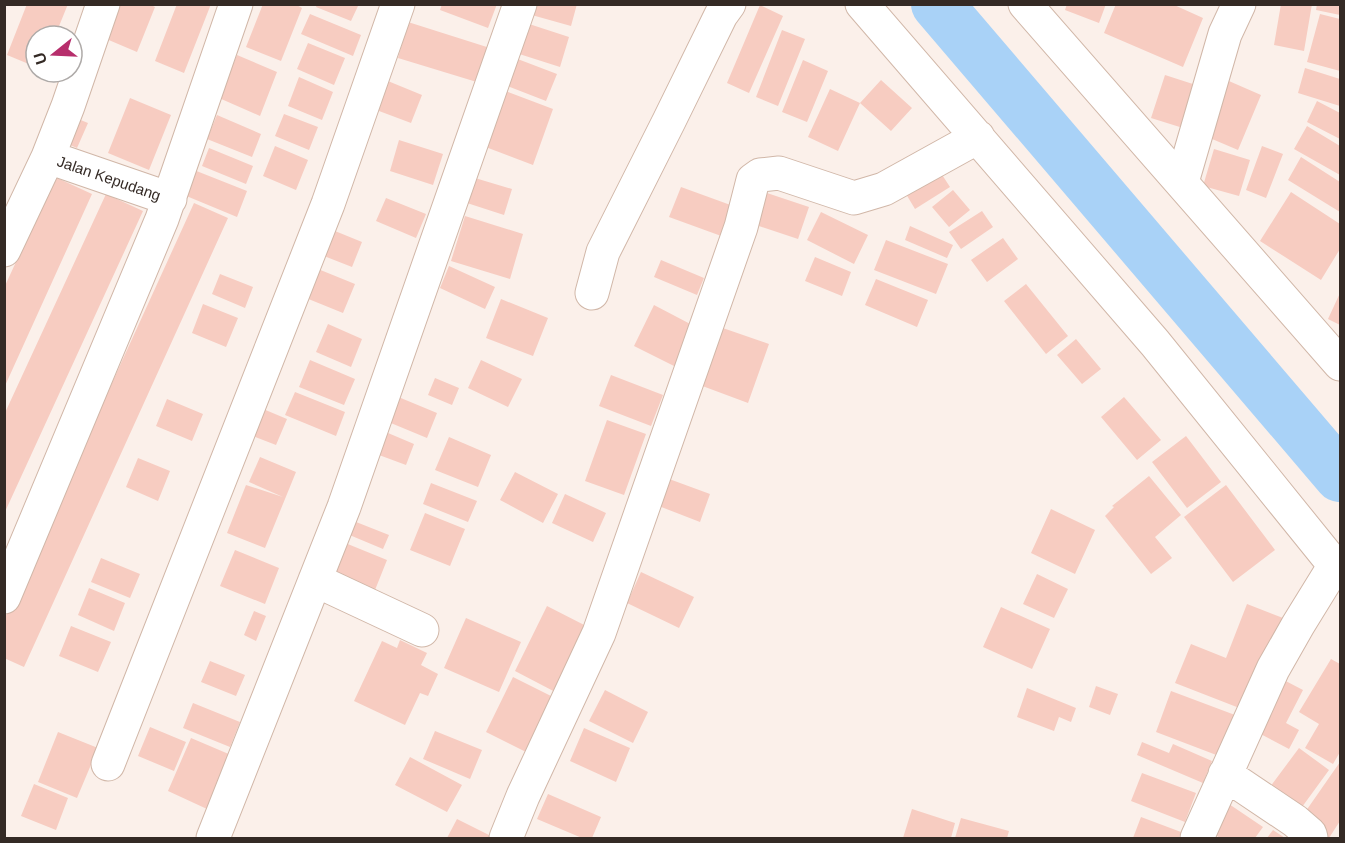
<svg xmlns="http://www.w3.org/2000/svg" width="1345" height="843" font-family="Helvetica,sans-serif">
<style>
.lines{fill:none;stroke-linecap:round;stroke-linejoin:round}
.river{stroke:#a9d2f7;stroke-width:52}
.building{fill:#f7ccc1}
.street-casing{stroke:#d1b7a8;stroke-width:35}
.secondary-casing{stroke:#d1b7a8;stroke-width:35}
.street{stroke:#fff;stroke-width:33}
.secondary{stroke:#fff;stroke-width:33}
.labels{text-anchor:middle;dominant-baseline:central;stroke-width:6;stroke-linejoin:round;paint-order:stroke}
.street-label{font-size:15px;fill:#342a25;stroke:#fff}
</style>
<rect width="100%" height="100%" fill="#fbf0ea"/>
<g class="lines">
<path class="river" d="M 937,4 L 1340,476"/>
</g>
<path class="building" d="M 27,4 L 68,4 L 55,36 L 36,36 L 36,67 L 7,55 Z
M 117,4 L 149,4 L 155,7 L 137,52 L 104,38 Z
M 177,4 L 211,4 L 184,73 L 155,61 Z
M 263,4 L 295,4 L 302,8 L 281,61 L 246,47 Z
M 317,4 L 354,4 L 358,6 L 351,21 L 316,7 Z
M 442,4 L 497,4 L 488,28 L 440,10 Z
M 523,4 L 577,4 L 571,26 L 521,12 Z
M 1067,4 L 1106,4 L 1099,23 L 1065,10 Z
M 1116,4 L 1172,4 L 1203,18 L 1183,67 L 1104,33 Z
M 1281,4 L 1312,4 L 1304,51 L 1274,45 Z
M 1317,4 L 1340,4 L 1340,15 L 1316,10 Z
M 760,5 L 783,16 L 749,93 L 727,83 Z
M 310,14 L 361,35 L 353,56 L 301,34 Z
M 1320,14 L 1340,19 L 1340,71 L 1307,62 Z
M 408,22 L 490,48 L 480,83 L 398,58 Z
M 523,22 L 569,37 L 560,67 L 513,52 Z
M 782,30 L 805,39 L 778,106 L 756,97 Z
M 308,43 L 345,58 L 334,85 L 297,69 Z
M 237,55 L 277,72 L 260,116 L 219,98 Z
M 515,58 L 557,74 L 546,101 L 505,85 Z
M 803,60 L 828,71 L 807,122 L 782,112 Z
M 1305,68 L 1340,79 L 1340,106 L 1298,93 Z
M 1165,75 L 1196,85 L 1183,128 L 1151,118 Z
M 299,77 L 333,92 L 322,120 L 288,106 Z
M 1222,78 L 1261,95 L 1238,150 L 1198,133 Z
M 383,79 L 422,95 L 411,123 L 371,108 Z
M 881,80 L 912,108 L 891,131 L 860,103 Z
M 830,89 L 860,103 L 838,151 L 808,137 Z
M 503,90 L 553,109 L 533,165 L 483,146 Z
M 130,98 L 171,115 L 149,170 L 108,153 Z
M 1317,101 L 1340,113 L 1340,139 L 1307,122 Z
M 66,114 L 88,123 L 77,148 L 56,139 Z
M 284,114 L 318,127 L 309,150 L 275,136 Z
M 217,115 L 261,134 L 252,157 L 207,139 Z
M 1307,126 L 1340,146 L 1340,175 L 1294,149 Z
M 399,140 L 443,154 L 433,185 L 390,171 Z
M 275,146 L 308,160 L 296,190 L 263,176 Z
M 1262,146 L 1283,154 L 1266,198 L 1246,190 Z
M 209,148 L 253,166 L 246,184 L 202,166 Z
M 1214,149 L 1250,160 L 1239,196 L 1203,186 Z
M 1301,157 L 1340,182 L 1340,212 L 1288,180 Z
M 937,167 L 950,187 L 915,209 L 903,189 Z
M 194,170 L 247,191 L 237,217 L 184,195 Z
M 55,177 L 92,194 L 4,388 L 4,288 Z
M 475,178 L 512,189 L 504,215 L 467,203 Z
M 681,187 L 736,207 L 724,237 L 669,217 Z
M 953,190 L 970,210 L 949,227 L 932,207 Z
M 1291,192 L 1340,224 L 1340,249 L 1321,280 L 1260,241 Z
M 767,193 L 809,207 L 798,239 L 756,225 Z
M 106,194 L 143,211 L 4,514 L 4,415 Z
M 386,198 L 426,214 L 416,238 L 376,221 Z
M 194,203 L 228,218 L 24,667 L 4,658 L 4,620 Z
M 982,211 L 993,227 L 961,249 L 949,232 Z
M 821,212 L 868,235 L 854,264 L 807,240 Z
M 465,216 L 523,234 L 510,279 L 451,261 Z
M 910,226 L 953,245 L 947,258 L 905,240 Z
M 335,231 L 362,242 L 352,267 L 324,256 Z
M 1003,238 L 1018,259 L 987,282 L 971,260 Z
M 886,240 L 948,264 L 936,294 L 874,270 Z
M 815,257 L 851,272 L 842,296 L 805,281 Z
M 661,260 L 704,278 L 697,295 L 654,277 Z
M 449,266 L 495,287 L 485,309 L 440,288 Z
M 318,269 L 355,284 L 343,313 L 306,298 Z
M 220,274 L 253,287 L 245,308 L 212,294 Z
M 876,279 L 928,300 L 917,327 L 865,305 Z
M 1026,284 L 1068,336 L 1046,354 L 1004,301 Z
M 1340,293 L 1340,325 L 1328,319 Z
M 501,299 L 548,318 L 533,356 L 486,338 Z
M 203,304 L 238,318 L 226,347 L 192,333 Z
M 654,305 L 696,327 L 676,367 L 634,346 Z
M 328,324 L 362,339 L 351,367 L 316,352 Z
M 717,326 L 769,344 L 748,403 L 697,384 Z
M 1076,339 L 1101,369 L 1082,384 L 1057,355 Z
M 310,360 L 355,379 L 344,405 L 299,387 Z
M 481,360 L 522,379 L 508,407 L 468,388 Z
M 611,375 L 663,395 L 651,426 L 599,406 Z
M 435,378 L 459,388 L 452,405 L 428,395 Z
M 295,392 L 345,412 L 336,436 L 285,415 Z
M 396,396 L 437,413 L 427,438 L 386,421 Z
M 1124,397 L 1161,440 L 1137,460 L 1101,417 Z
M 167,399 L 203,414 L 192,441 L 156,426 Z
M 256,406 L 287,419 L 276,445 L 245,433 Z
M 607,420 L 646,434 L 624,495 L 585,481 Z
M 388,433 L 414,444 L 406,465 L 379,455 Z
M 1186,436 L 1221,482 L 1187,508 L 1152,462 Z
M 449,437 L 491,455 L 478,487 L 435,470 Z
M 260,457 L 296,472 L 265,548 L 227,533 L 246,485 L 283,497 L 249,482 Z
M 138,458 L 170,471 L 158,501 L 126,487 Z
M 515,472 L 558,494 L 543,523 L 500,500 Z
M 661,476 L 710,494 L 700,522 L 651,503 Z
M 1149,476 L 1181,515 L 1155,537 L 1172,558 L 1151,574 L 1105,516 L 1114,507 L 1112,506 Z
M 431,483 L 477,501 L 468,522 L 423,504 Z
M 1226,485 L 1275,550 L 1233,582 L 1184,517 Z
M 565,494 L 606,513 L 593,542 L 552,523 Z
M 1051,509 L 1095,530 L 1075,574 L 1031,553 Z
M 425,513 L 465,529 L 450,566 L 410,550 Z
M 346,518 L 389,535 L 383,549 L 340,531 Z
M 333,538 L 387,560 L 373,595 L 319,573 Z
M 235,550 L 279,568 L 265,604 L 220,586 Z
M 101,558 L 140,574 L 130,598 L 91,582 Z
M 641,572 L 694,597 L 679,628 L 627,603 Z
M 1037,574 L 1068,589 L 1054,618 L 1023,604 Z
M 89,588 L 125,603 L 114,631 L 78,615 Z
M 1247,604 L 1283,618 L 1247,711 L 1175,683 L 1191,644 L 1226,658 Z
M 547,606 L 594,630 L 561,695 L 515,671 Z
M 1001,607 L 1050,629 L 1032,669 L 983,647 Z
M 254,611 L 266,616 L 256,641 L 244,635 Z
M 466,618 L 521,642 L 499,692 L 444,668 Z
M 71,626 L 111,642 L 98,672 L 59,656 Z
M 400,640 L 427,653 L 421,665 L 438,674 L 428,696 L 420,693 L 405,725 L 354,701 L 382,641 L 397,648 Z
M 1331,659 L 1340,664 L 1340,688 L 1339,690 L 1340,691 L 1340,752 L 1333,764 L 1305,748 L 1319,724 L 1299,712 Z
M 210,661 L 245,675 L 236,696 L 201,682 Z
M 513,677 L 563,702 L 536,757 L 486,732 Z
M 1278,677 L 1303,690 L 1286,723 L 1299,730 L 1289,749 L 1251,729 Z
M 1096,686 L 1118,694 L 1110,715 L 1089,707 Z
M 1027,688 L 1076,708 L 1071,722 L 1059,717 L 1054,731 L 1017,717 Z
M 605,690 L 648,712 L 633,743 L 589,721 Z
M 1171,691 L 1235,715 L 1219,756 L 1156,732 Z
M 193,703 L 240,722 L 230,747 L 183,728 Z
M 150,727 L 186,742 L 174,771 L 138,756 Z
M 584,728 L 630,748 L 616,782 L 570,761 Z
M 435,731 L 482,750 L 470,779 L 423,759 Z
M 58,732 L 98,748 L 77,798 L 38,782 Z
M 191,738 L 231,755 L 207,809 L 168,791 Z
M 1142,742 L 1169,753 L 1173,744 L 1212,761 L 1203,783 L 1137,755 Z
M 1299,748 L 1329,770 L 1294,818 L 1264,795 Z
M 410,757 L 462,785 L 447,812 L 395,785 Z
M 1340,762 L 1340,821 L 1329,838 L 1301,818 Z
M 1142,773 L 1196,793 L 1185,822 L 1131,801 Z
M 34,784 L 68,798 L 56,830 L 21,816 Z
M 548,794 L 601,817 L 592,838 L 582,838 L 537,819 Z
M 1226,802 L 1263,827 L 1255,838 L 1220,838 L 1208,830 Z
M 912,809 L 955,823 L 951,838 L 903,838 Z
M 1141,817 L 1181,832 L 1179,838 L 1133,838 Z
M 961,818 L 1009,831 L 1007,838 L 955,838 Z
M 457,819 L 495,838 L 447,838 Z
M 1273,830 L 1285,838 L 1267,838 Z"/>
<g class="lines">
<defs>
<path id="street" d="M 862,4 L 1155,343 L 1340,572
M 48,157 L 170,199
M 1182,182 L 1225,34 L 1239,4
M 4,250 L 48,157 L 68,106 L 103,4
M 592,293 L 603,252 L 669,121 L 721,15 L 729,4
M 315,580 L 422,630
M 4,597 L 162,219 L 236,4
M 108,764 L 328,204 L 398,4
M 1225,774 L 1295,821 L 1310,834 L 1311,838
M 213,838 L 344,507 L 520,4
M 506,838 L 523,796 L 599,633 L 741,227 L 753,180 L 760,175 L 779,173 L 854,198 L 884,189 L 978,137
M 1197,838 L 1273,669 L 1298,625 L 1335,565"/>
<path id="secondary" d="M 1025,4 L 1340,364"/>
</defs>
<use href="#street" class="street-casing"/>
<use href="#secondary" class="secondary-casing"/>
<use href="#street" class="street"/>
<use href="#secondary" class="secondary"/>
</g>
<g class="labels">
<g class="street-label">
<text transform="translate(109 178) rotate(19)">Jalan Kepudang</text>
</g>
</g>
<rect width="1345" height="843" fill="none" stroke="#342a25" stroke-width="12"/>
<g transform="translate(54 54) rotate(252)"><circle r="28" fill="#ffffff" stroke="#aeaaa8" stroke-width="1.5"/>
<path d="M0-4.5L10 22L0 15L-10 22Z" fill="#b72e6c"/>
<text y="-9" font-size="16" font-weight="bold" text-anchor="middle" fill="#342a25">U</text>
</g>
</svg>
